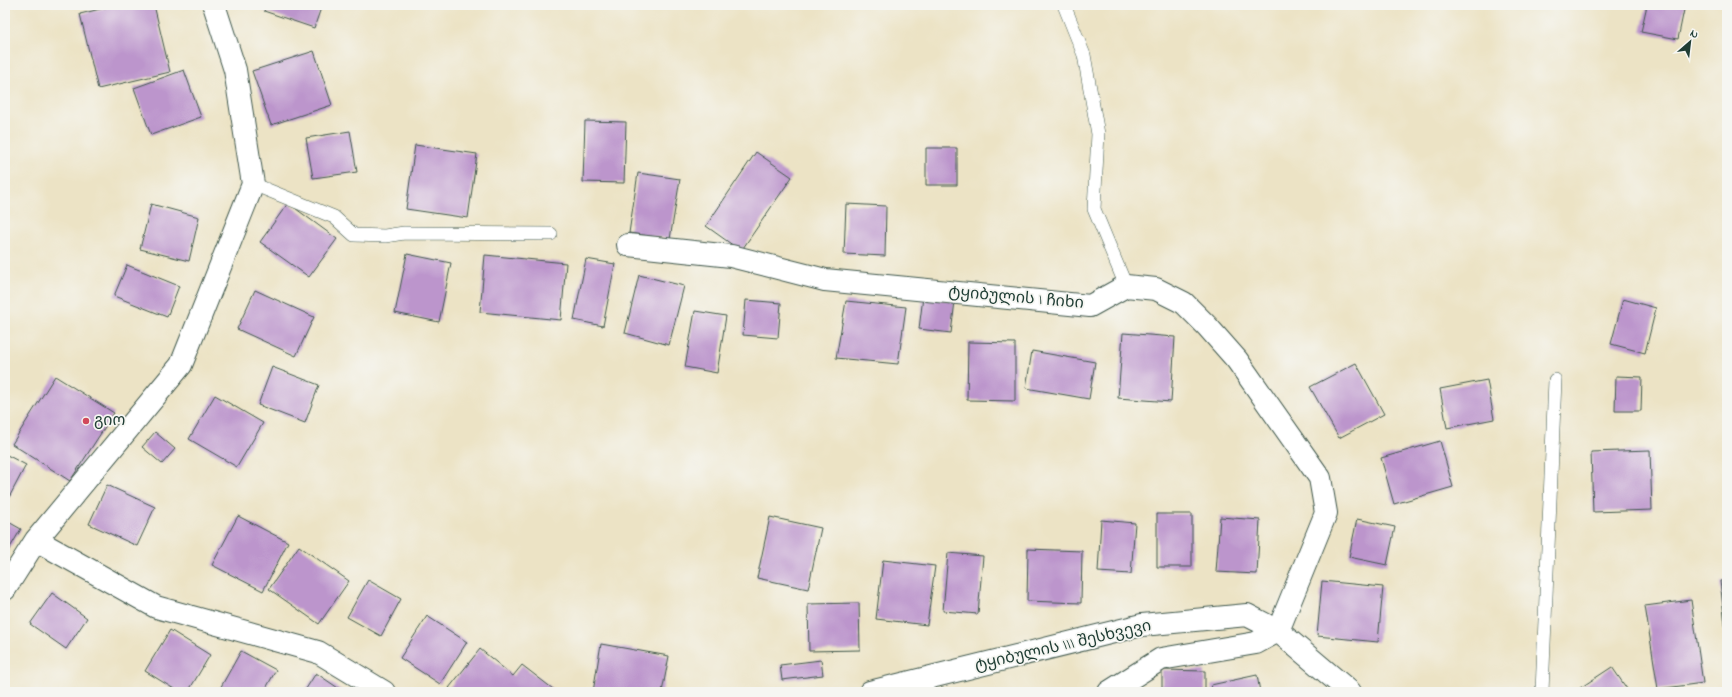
<svg xmlns="http://www.w3.org/2000/svg" width="1732" height="697" font-family="'Indie Flower','Noto Sans Georgian',sans-serif">
<style>
.building{fill:#bc95cc}
.lines{fill:none;stroke-linecap:round;stroke-linejoin:round}
.lane-casing{stroke:#3e564a;stroke-width:14}
.street-casing{stroke:#3e564a;stroke-width:24}
.lane{stroke:#fff;stroke-width:13}
.street{stroke:#fff;stroke-width:22}
.poi-dot{fill:#d1495b;stroke:#f6f6f2;stroke-width:1.5}
.labels{text-anchor:middle;dominant-baseline:central;stroke-width:3.5;stroke-linejoin:round;paint-order:stroke}
.street-label{font-size:16px;fill:#1f3d34;stroke:#f6f6f2}
.poi-label{font-size:16px;fill:#1f3d34;stroke:#f6f6f2;text-anchor:start}
</style>
<rect width="100%" height="100%" fill="#f6f6f2"/>
<filter id="ink" filterUnits="userSpaceOnUse"><feTurbulence type="fractalNoise" baseFrequency=".025" numOctaves="2"/><feDisplacementMap in="SourceGraphic" scale="8" xChannelSelector="R" yChannelSelector="G"/><feConvolveMatrix kernelMatrix="1 2 1 2 8 2 1 2 1" color-interpolation-filters="sRGB"/></filter>
<filter id="wash" filterUnits="userSpaceOnUse"><feTurbulence type="fractalNoise" baseFrequency=".012" numOctaves="4" result="noise"/><feDisplacementMap in="SourceGraphic" scale="16" xChannelSelector="R" yChannelSelector="G"/><feGaussianBlur stdDeviation="0.9" result="paint"/><feColorMatrix in="noise" values="0 0 0 0 0 0 0 0 0 0 0 0 0 0 0 0 0 1.4 0 .05"/><feComposite in="paint" operator="in"/></filter>
<g filter="url(#wash)">
<rect width="100%" height="100%" fill="#ece3c5"/>
<g id="blocks">
<path class="building" d="M 116,5 L 154,5 L 170,72 L 98,89 L 80,14 Z
M 266,5 L 322,5 L 314,28 L 264,11 Z
M 1647,5 L 1685,5 L 1678,39 L 1641,32 Z
M 314,51 L 332,105 L 271,125 L 252,71 Z
M 184,70 L 201,117 L 151,135 L 134,88 Z
M 585,121 L 626,122 L 624,183 L 583,182 Z
M 350,131 L 357,172 L 313,178 L 306,138 Z
M 415,145 L 477,154 L 468,218 L 406,209 Z
M 926,148 L 957,148 L 957,185 L 926,185 Z
M 756,152 L 792,177 L 741,251 L 706,226 Z
M 638,173 L 680,179 L 670,239 L 629,233 Z
M 288,203 L 337,239 L 309,277 L 260,242 Z
M 151,204 L 199,217 L 189,261 L 140,249 Z
M 846,204 L 886,206 L 885,256 L 844,254 Z
M 407,254 L 451,263 L 439,322 L 395,313 Z
M 485,255 L 566,263 L 561,320 L 480,312 Z
M 586,259 L 615,264 L 603,326 L 574,320 Z
M 127,265 L 179,286 L 167,317 L 114,296 Z
M 639,275 L 684,286 L 669,345 L 625,333 Z
M 255,290 L 314,317 L 296,356 L 237,329 Z
M 923,297 L 955,301 L 951,333 L 919,329 Z
M 1623,299 L 1656,308 L 1645,353 L 1611,344 Z
M 746,300 L 781,303 L 778,338 L 743,335 Z
M 846,301 L 906,307 L 898,364 L 836,358 Z
M 695,311 L 726,316 L 717,373 L 685,367 Z
M 1123,333 L 1175,337 L 1171,402 L 1118,398 Z
M 968,342 L 1015,343 L 1015,401 L 967,400 Z
M 1032,351 L 1095,362 L 1089,399 L 1026,388 Z
M 1356,363 L 1384,414 L 1339,438 L 1310,387 Z
M 272,367 L 319,385 L 305,423 L 258,405 Z
M 55,376 L 114,413 L 70,481 L 12,444 Z
M 1616,376 L 1642,377 L 1641,411 L 1615,411 Z
M 1487,380 L 1494,419 L 1447,428 L 1440,389 Z
M 215,395 L 263,423 L 237,467 L 189,439 Z
M 155,432 L 175,449 L 162,464 L 142,447 Z
M 1440,441 L 1453,487 L 1394,504 L 1381,458 Z
M 1650,450 L 1652,510 L 1593,512 L 1591,452 Z
M 5,454 L 26,465 L 5,505 Z
M 107,485 L 155,507 L 137,546 L 89,524 Z
M 1157,514 L 1192,514 L 1192,567 L 1157,567 Z
M 238,516 L 288,542 L 263,591 L 212,565 Z
M 770,517 L 821,528 L 808,589 L 757,578 Z
M 1220,517 L 1260,520 L 1257,574 L 1216,572 Z
M 1357,519 L 1395,527 L 1387,565 L 1349,557 Z
M 5,520 L 21,529 L 5,556 Z
M 1101,520 L 1135,523 L 1131,574 L 1098,572 Z
M 299,546 L 349,581 L 319,624 L 269,589 Z
M 1028,549 L 1082,551 L 1081,603 L 1027,601 Z
M 948,553 L 983,556 L 978,614 L 943,611 Z
M 883,560 L 935,566 L 927,625 L 876,619 Z
M 368,580 L 401,599 L 381,636 L 347,617 Z
M 1727,580 L 1727,632 L 1726,633 L 1720,581 Z
M 1322,581 L 1383,587 L 1378,642 L 1317,636 Z
M 52,593 L 87,618 L 66,649 L 30,624 Z
M 1691,600 L 1703,683 L 1658,689 L 1645,606 Z
M 859,603 L 860,650 L 809,651 L 808,604 Z
M 427,616 L 467,642 L 440,684 L 400,658 Z
M 170,630 L 210,655 L 188,692 L 179,692 L 145,671 Z
M 601,644 L 669,656 L 662,692 L 593,692 Z
M 480,649 L 513,676 L 522,665 L 557,692 L 454,692 L 449,688 Z
M 241,651 L 276,670 L 264,692 L 218,692 Z
M 821,660 L 823,675 L 782,680 L 780,665 Z
M 1612,667 L 1627,689 L 1622,692 L 1574,692 Z
M 1162,670 L 1205,671 L 1205,692 L 1162,692 Z
M 316,673 L 344,692 L 304,692 Z
M 1257,675 L 1260,692 L 1213,692 L 1211,685 Z"/>
</g>
</g>
<g filter="url(#ink)">
<use href="#blocks" fill-opacity="0" stroke="#3e564a" stroke-width="1"/>
<g class="lines">
<defs>
<path id="lane" d="M 1064,5 L 1084,55 L 1098,134 L 1094,209 L 1126,286
M 253,184 L 334,217 L 354,235 L 385,236 L 404,233 L 551,234
M 1542,692 L 1555,380"/>
<path id="street" d="M 628,245 L 731,256 L 825,280 L 1090,306 L 1126,286 L 1156,289 L 1184,303 L 1207,326 L 1237,360 L 1320,478 L 1326,513 L 1278,631
M 36,540 L 156,607 L 318,652 L 384,692
M 5,589 L 36,540 L 181,365 L 253,184 L 235,70 L 214,5
M 870,692 L 1142,625 L 1247,615 L 1278,631 L 1350,692
M 1109,692 L 1161,659 L 1256,643 L 1278,631"/>
</defs>
<use href="#lane" class="lane-casing"/>
<use href="#street" class="street-casing"/>
<use href="#lane" class="lane"/>
<use href="#street" class="street"/>
</g>
</g>
<circle class="poi-dot" cx="86" cy="421" r="4"/>
<g class="labels">
<g class="street-label">
<text transform="translate(1016 298) rotate(5)">ტყიბულის I ჩიხი</text>
<text transform="translate(1063 646) rotate(-13)">ტყიბულის III შესხვევი</text>
</g>
<g class="poi-label">
<text x="94" y="421">გიო</text>
</g>
</g>
<rect width="1732" height="697" fill="none" stroke="#f6f6f2" stroke-width="20"/>
<g transform="translate(1690 42) rotate(28)" stroke="#f6f6f2" stroke-width="3" paint-order="stroke">
<path d="M0-3L7 15L0 10L-7 15Z" fill="#1f3d34"/>
<text y="-6" font-size="11" font-weight="bold" text-anchor="middle" fill="#1f3d34">N</text>
</g>
</svg>
